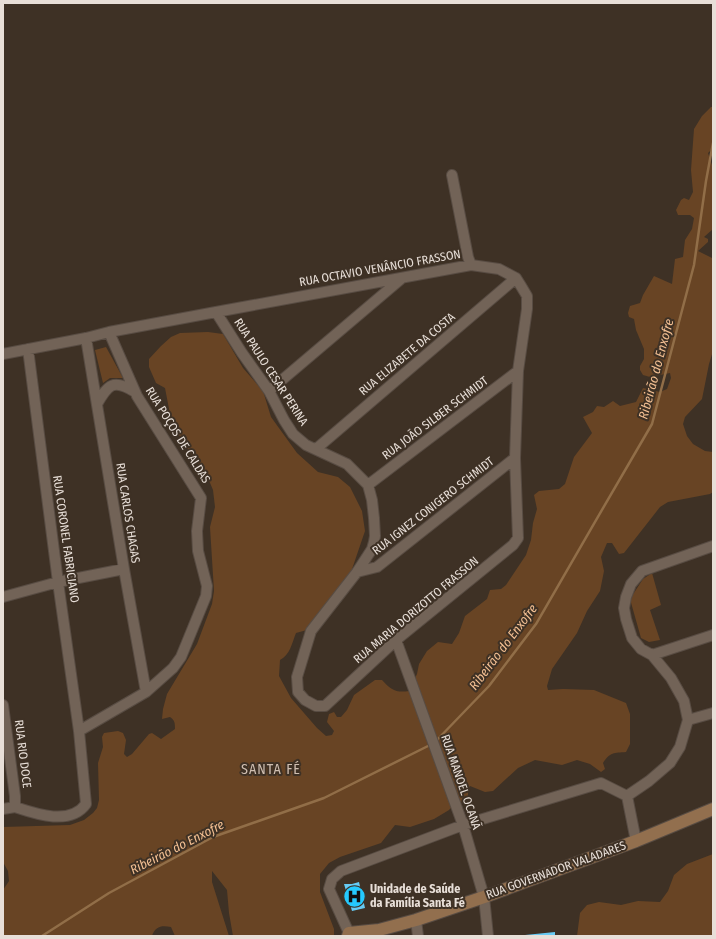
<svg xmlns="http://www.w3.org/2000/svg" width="716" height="939" font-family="'Fira Sans Condensed',sans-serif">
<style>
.green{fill:#684424}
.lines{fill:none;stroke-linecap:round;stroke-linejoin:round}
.stream{stroke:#916e48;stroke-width:2.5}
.building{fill:#67cbf4}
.street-casing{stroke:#584c43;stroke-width:12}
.secondary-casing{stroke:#584c43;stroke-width:14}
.street{stroke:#726357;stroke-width:10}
.secondary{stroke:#926f4e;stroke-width:12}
.labels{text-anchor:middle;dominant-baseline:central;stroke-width:4;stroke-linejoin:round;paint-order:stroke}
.street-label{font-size:12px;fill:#e8dfd8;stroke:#3e3125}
.poi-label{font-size:12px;font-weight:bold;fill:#e8dfd8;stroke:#3e3125;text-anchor:start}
.water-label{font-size:13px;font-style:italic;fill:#f4c093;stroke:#3e3125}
.quarter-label{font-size:14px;letter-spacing:1px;fill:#cfbeb0;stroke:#3e3125}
</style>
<rect width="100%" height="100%" fill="#3e3125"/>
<path class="green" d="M 711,107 L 713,107 L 713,148 L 708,153 L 713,168 L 713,229 L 704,237 L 708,239 L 708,242 L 698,251 L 712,258 L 713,265 L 713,351 L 709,364 L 702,399 L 685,417 L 683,424 L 687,436 L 693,444 L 705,451 L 713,452 L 713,492 L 710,494 L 668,502 L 660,507 L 624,553 L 619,554 L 612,543 L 607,543 L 601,557 L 604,571 L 600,591 L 587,611 L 577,633 L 552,669 L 547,686 L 548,690 L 563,689 L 594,690 L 626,703 L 630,714 L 630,744 L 626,752 C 614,753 610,752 603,763 L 605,769 L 601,772 L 590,764 L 577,760 L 562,765 L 535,760 L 518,768 L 493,791 L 485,792 L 470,786 L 468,790 L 468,803 L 456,802 L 449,810 L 434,819 L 410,827 L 395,825 L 381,843 L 340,857 L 329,863 L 320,874 L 320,892 L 334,929 L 334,936 L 233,936 L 229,913 L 227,890 L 212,871 L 212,882 L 229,936 L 175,936 L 171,927 C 162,925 155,926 152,936 L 3,936 L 3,890 L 9,881 L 8,871 L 3,862 L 3,827 L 70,825 L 84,820 L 93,813 L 97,808 L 99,800 L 98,763 L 103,747 L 102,737 L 104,733 L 118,731 L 123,733 L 126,740 L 124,754 L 127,757 L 132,754 L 149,734 L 152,733 L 161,739 L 175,729 C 175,724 175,720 170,717 L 162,719 L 163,709 L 167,694 L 197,644 L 212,604 L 214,591 L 210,527 L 215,507 L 213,490 L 208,478 L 186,447 L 175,428 L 170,414 L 165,388 L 156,383 L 149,367 L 149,359 L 161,346 L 171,337 L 180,333 L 208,332 L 223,334 L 243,368 L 263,391 L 271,417 L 297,453 L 318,472 L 338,477 L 350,487 L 362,511 L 365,531 L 349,578 L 314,628 L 296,633 C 292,643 290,655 280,660 L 279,676 L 291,698 L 317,728 L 326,736 L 332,735 L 334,731 L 327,722 L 329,714 L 334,712 L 337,717 L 341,717 L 347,710 L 354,695 L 375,680 L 382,680 C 391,690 396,693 409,691 L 417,674 L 419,664 L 427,651 L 438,642 L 452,644 L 459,633 L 465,616 L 487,599 L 490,590 L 501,589 L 506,585 L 526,555 L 531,540 L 533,523 L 537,509 L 534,495 L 539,491 L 559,489 L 565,484 L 574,457 L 592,433 L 583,417 L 593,412 L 597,406 L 604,407 L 613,401 L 620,406 L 636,402 L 643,388 L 660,392 L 667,389 L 671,378 L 670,373 L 650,377 L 643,375 L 640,370 L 640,366 L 644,359 L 644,349 L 636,330 L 634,319 L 629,317 L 628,313 L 630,306 L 640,303 L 643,295 L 654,276 L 672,284 L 675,259 L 683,257 L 685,240 L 692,229 L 694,218 L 690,215 L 678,215 L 676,210 L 681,200 L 684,198 L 689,200 L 693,192 L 691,170 L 694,129 L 702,116 Z
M 106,347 L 123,378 L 110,378 L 103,383 L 95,350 Z
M 652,573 L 661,605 L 650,610 L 660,640 L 649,642 L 641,638 L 630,599 L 643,579 Z
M 713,854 L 713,936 L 577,936 L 580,913 L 587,905 L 599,902 L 621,905 L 638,901 L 660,902 L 668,891 L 674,875 L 687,864 Z"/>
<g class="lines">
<path class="stream" d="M 436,741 L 489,686 L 536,624 L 592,527 L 652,424 L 694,265 L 706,181 L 713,143
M 42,936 L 109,893 L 213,837 L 324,798 L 432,744"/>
</g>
<path class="building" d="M 359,882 L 365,908 L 352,911 L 344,884 L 352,884 Z
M 555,932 L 555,936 L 526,936 L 525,935 Z"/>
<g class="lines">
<defs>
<path id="street" d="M 452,175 L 468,257 L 471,265
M 86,338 L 124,569 L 146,692
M 28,349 L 58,582 L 79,731
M 3,354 L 86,338 L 109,332 L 216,312 L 471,265 L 499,269 L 516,278 L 521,286 L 527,296 L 527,309 L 518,371 L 515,458 L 518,538 L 513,545 L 396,640 L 325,706 L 316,706 L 305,700 L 298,692 L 297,677 L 311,631 L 357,572 L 372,549 L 374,542 L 375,536 L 374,518 L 372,500 L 368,485 L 347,464 L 306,445 L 293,434 L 284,420 L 269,391 L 242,353 L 216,312
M 269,391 L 401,279
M 97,404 C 108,385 113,378 135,392
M 316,449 L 516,278
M 368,485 L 518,371
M 357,572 L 377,567 L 515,458
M 3,597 L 58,582 L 124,569
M 396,640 L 463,825 L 484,897 L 488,936
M 652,655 L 713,635
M 3,705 L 15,796 L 15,807
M 688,720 L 713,713
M 627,796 L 649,781 L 670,763 L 680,747 L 688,720 L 684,701 L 671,678 L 652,655 L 641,649 L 632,638 L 626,619 L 624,608 L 626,597 L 631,584 L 642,571 L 713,546
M 627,796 L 636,841
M 15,807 C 36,814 70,826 86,804 L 79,731 L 146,692 L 173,668 L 181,657 L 206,596 L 207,586 L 198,551 L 197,531 L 201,498 L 137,396 L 109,332
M 3,809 L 15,807
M 416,920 L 418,936
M 349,933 L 329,889 L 332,879 L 341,871 L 463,825 L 601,783 L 627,796"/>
<path id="secondary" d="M 348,936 L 349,933 L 379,930 L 416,920 L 484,897 L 636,841 L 713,809"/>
</defs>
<use href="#street" class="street-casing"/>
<use href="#secondary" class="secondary-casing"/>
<use href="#street" class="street"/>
<use href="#secondary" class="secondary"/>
</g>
<defs>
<symbol id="hospital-disc" viewBox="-11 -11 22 22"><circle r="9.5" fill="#25c9fe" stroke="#3e3125"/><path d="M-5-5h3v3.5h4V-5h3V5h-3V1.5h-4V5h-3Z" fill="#111"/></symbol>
</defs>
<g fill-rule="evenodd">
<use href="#hospital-disc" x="342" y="884" width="25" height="25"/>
</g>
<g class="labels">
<g class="street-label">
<text transform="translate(380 268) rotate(-10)">RUA OCTAVIO VENÂNCIO FRASSON</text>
<text transform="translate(407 354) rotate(-40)">RUA ELIZABETE DA COSTA</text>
<text transform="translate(271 372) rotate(57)">RUA PAULO CESAR PERINA</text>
<text transform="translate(435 418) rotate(-37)">RUA JOÃO SILBER SCHMIDT</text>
<text transform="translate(178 435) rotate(58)">RUA POÇOS DE CALDAS</text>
<text transform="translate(433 506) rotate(-38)">RUA IGNEZ CONIGERO SCHMIDT</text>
<text transform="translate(128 513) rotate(81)">RUA CARLOS CHAGAS</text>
<text transform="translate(66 539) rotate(82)">RUA CORONEL FABRICIANO</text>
<text transform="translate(416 610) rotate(-40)">RUA MARIA DORIZOTTO FRASSON</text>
<text transform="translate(23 754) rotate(83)">RUA RIO DOCE</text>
<text transform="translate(461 782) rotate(71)">RUA MANOEL OCANÃ</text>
<text transform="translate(556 870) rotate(-20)">RUA GOVERNADOR VALADARES</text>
</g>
<g class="poi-label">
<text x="370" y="889">Unidade de Saúde<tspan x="370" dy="14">da Família Santa Fé</tspan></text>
</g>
<g class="water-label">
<text transform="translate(656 369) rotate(-75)">Ribeirão do Enxofre</text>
<text transform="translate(503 647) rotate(-53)">Ribeirão do Enxofre</text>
<text transform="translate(177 847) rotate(-27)">Ribeirão do Enxofre</text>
</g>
<g class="quarter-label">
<text x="271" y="769">SANTA FÉ</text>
</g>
</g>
<rect width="716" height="939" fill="none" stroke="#e8dfd8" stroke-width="8"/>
</svg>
